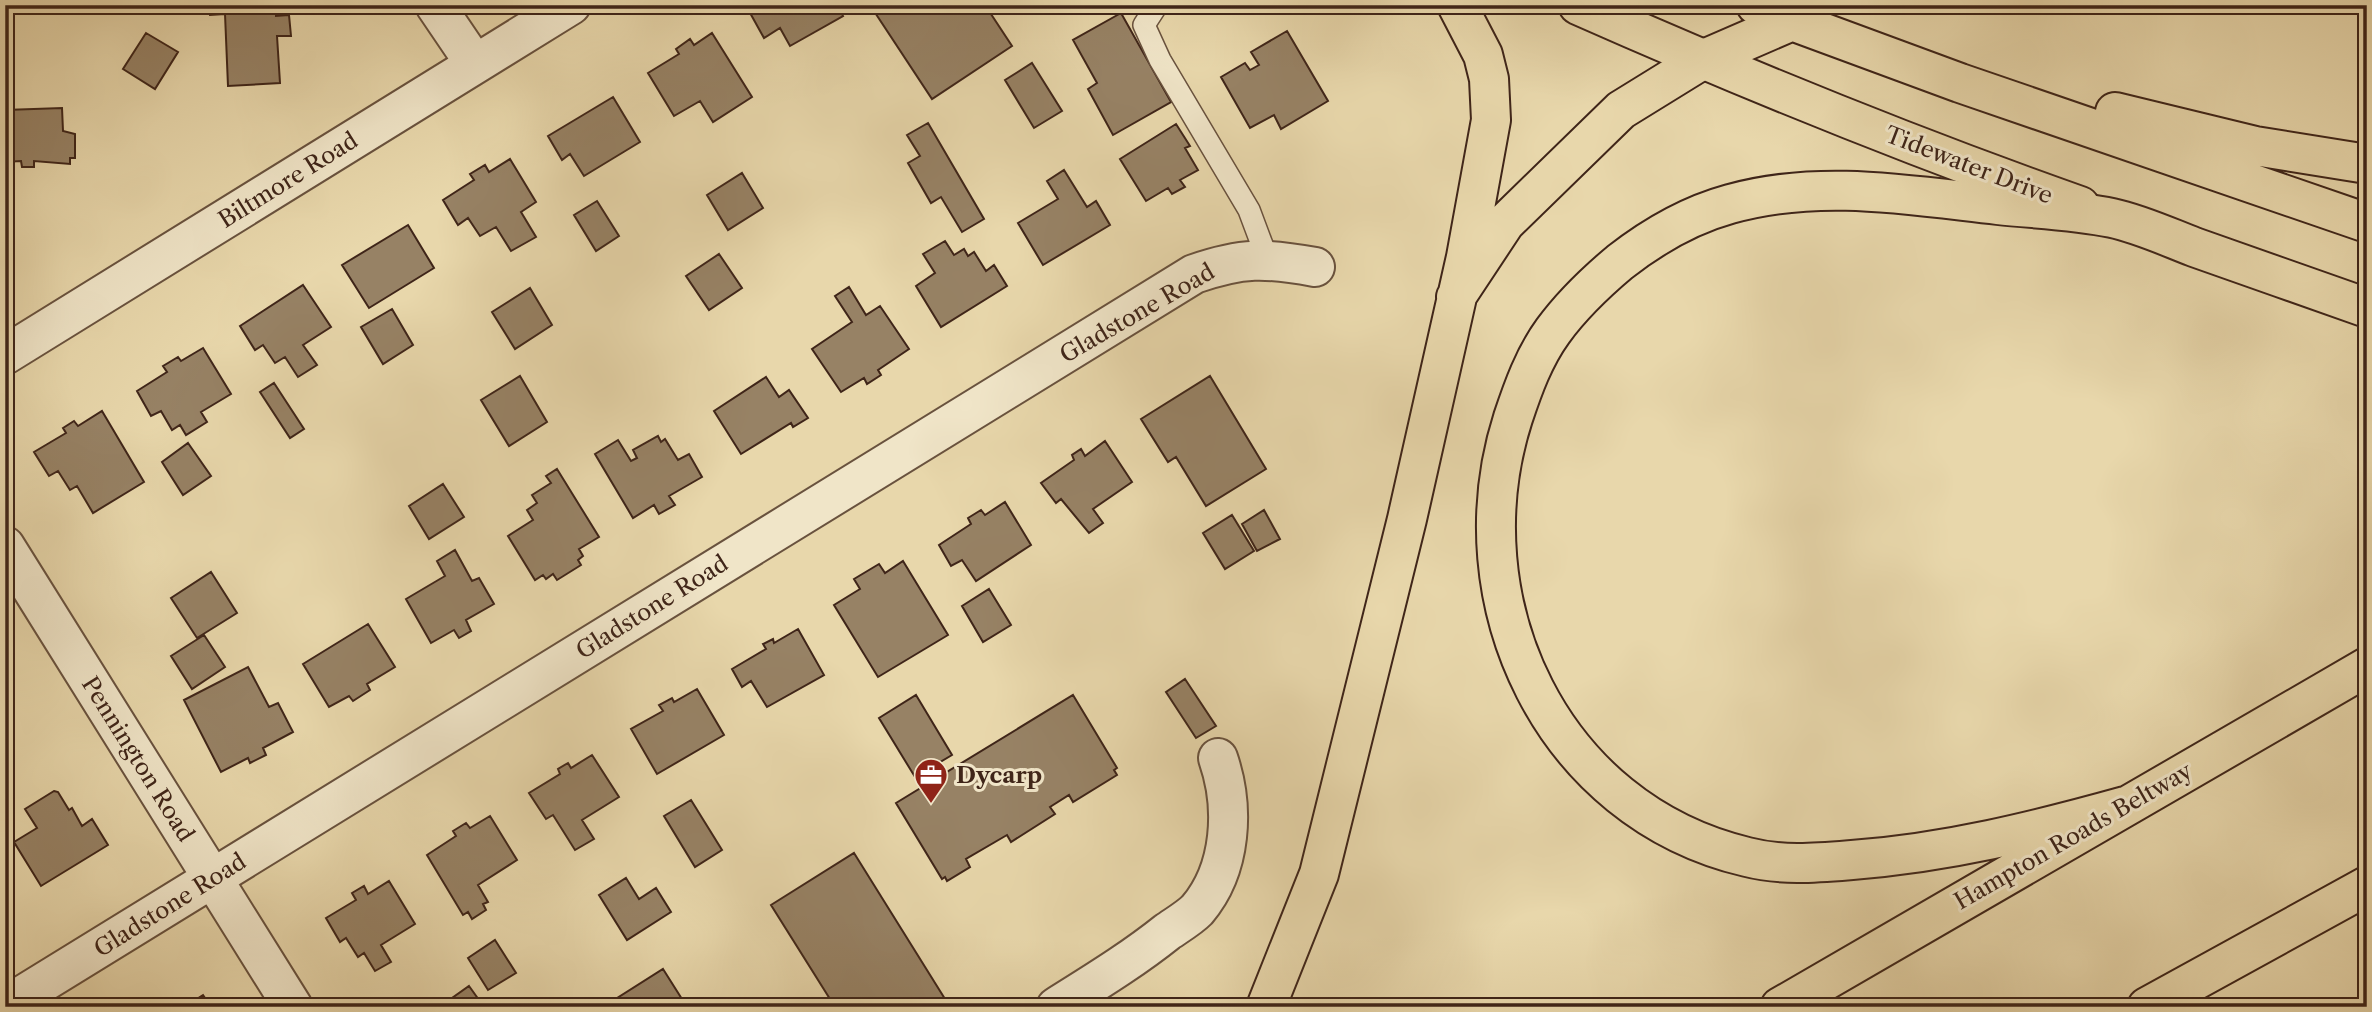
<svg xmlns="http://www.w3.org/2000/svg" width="2372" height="1012" font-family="'Libre Caslon Text',serif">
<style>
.building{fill:#978265;stroke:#3f2519;stroke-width:2}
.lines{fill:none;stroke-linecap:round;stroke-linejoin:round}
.lane-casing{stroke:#69523e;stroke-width:24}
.street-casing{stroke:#69523e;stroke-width:42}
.primary-casing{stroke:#3f2519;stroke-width:42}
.highway-casing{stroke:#3f2519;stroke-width:42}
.lane{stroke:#f0e5c8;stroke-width:21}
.street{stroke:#f0e5c8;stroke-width:38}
.primary{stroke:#e8d7ab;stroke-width:38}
.highway{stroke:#e8d7ab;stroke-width:38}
.labels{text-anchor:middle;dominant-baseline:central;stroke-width:6;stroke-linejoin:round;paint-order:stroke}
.street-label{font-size:23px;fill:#3f2519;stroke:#f0e5c8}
.poi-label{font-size:23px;font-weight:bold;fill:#3f2519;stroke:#f0e5c8;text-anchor:start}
</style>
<rect width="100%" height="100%" fill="#e8d7ab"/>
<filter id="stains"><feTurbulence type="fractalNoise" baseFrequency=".00286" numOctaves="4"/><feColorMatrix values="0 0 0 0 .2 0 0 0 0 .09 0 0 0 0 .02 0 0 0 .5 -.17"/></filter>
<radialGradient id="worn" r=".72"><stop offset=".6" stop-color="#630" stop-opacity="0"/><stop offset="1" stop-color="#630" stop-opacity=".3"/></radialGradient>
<path class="building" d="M 209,5 L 276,5 L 276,16 L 289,15 L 291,36 L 277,36 L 280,83 L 228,86 L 225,14 L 210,15 Z
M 758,5 L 837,5 L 843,16 L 790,46 L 780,28 L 764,38 L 749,11 Z
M 870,5 L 985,5 L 1012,46 L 932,99 Z
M 1121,13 L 1171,102 L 1113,135 L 1088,89 L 1097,83 L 1073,40 Z
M 1287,31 L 1328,101 L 1281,129 L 1274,115 L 1250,128 L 1221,77 L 1245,63 L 1250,70 L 1259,65 L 1251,52 Z
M 146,33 L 178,52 L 155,89 L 123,69 Z
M 712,33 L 752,97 L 713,122 L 700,101 L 674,116 L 648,73 L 679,54 L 676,49 L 690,39 L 694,45 Z
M 1032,63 L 1062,111 L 1034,128 L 1005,80 Z
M 613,97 L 640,142 L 584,176 L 570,154 L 562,160 L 548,136 Z
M 62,108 L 63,131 L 75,134 L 75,158 L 70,158 L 70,164 L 34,161 L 34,167 L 22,167 L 21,161 L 5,162 L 5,110 Z
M 928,123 L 984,219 L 962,232 L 941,197 L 931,203 L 908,163 L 920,156 L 907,135 Z
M 1176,124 L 1190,146 L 1185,148 L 1198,170 L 1180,180 L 1185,187 L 1172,194 L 1168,188 L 1146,201 L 1120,159 Z
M 510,159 L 536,202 L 521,212 L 536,237 L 511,251 L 496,227 L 480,236 L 468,218 L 458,225 L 443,200 L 474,180 L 470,174 L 485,165 L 489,172 Z
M 1064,170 L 1087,207 L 1096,201 L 1110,225 L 1043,265 L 1018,223 L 1058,199 L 1047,181 Z
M 742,173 L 763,208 L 728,230 L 707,195 Z
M 597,201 L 619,236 L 596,251 L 574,215 Z
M 408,225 L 434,268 L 369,308 L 342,265 Z
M 945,241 L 954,255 L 964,249 L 968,256 L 974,252 L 986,271 L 994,265 L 1007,286 L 941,327 L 916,286 L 935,273 L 923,254 Z
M 719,254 L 742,288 L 709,310 L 686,276 Z
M 303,285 L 331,327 L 303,345 L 317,365 L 298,377 L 285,357 L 275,363 L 263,345 L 255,350 L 240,326 Z
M 849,287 L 866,315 L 880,306 L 909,349 L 878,370 L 881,375 L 867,384 L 864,378 L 841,392 L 812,349 L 852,322 L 835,296 Z
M 530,288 L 552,325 L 515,349 L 492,312 Z
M 392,309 L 413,345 L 383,364 L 361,327 Z
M 203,348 L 231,394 L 201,412 L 207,422 L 186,435 L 180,425 L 172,430 L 161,411 L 151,416 L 137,391 L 167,372 L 163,366 L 178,357 L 181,361 Z
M 520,376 L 547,422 L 509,446 L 481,400 Z
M 1210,376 L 1266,469 L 1206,506 L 1176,457 L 1168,462 L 1141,419 Z
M 766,377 L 779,397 L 789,390 L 808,418 L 793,427 L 791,423 L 741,454 L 714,411 Z
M 274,383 L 304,429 L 290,438 L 260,392 Z
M 102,411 L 144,482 L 93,513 L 77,486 L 70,490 L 58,471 L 49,476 L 34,452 L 66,433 L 63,428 L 74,421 L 78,426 Z
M 658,436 L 661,442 L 665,439 L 678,460 L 689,454 L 702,477 L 669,496 L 675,505 L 659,514 L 654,505 L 633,518 L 595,454 L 618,440 L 631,461 L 637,458 L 633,450 Z
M 1105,441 L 1132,482 L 1093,509 L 1103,523 L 1089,533 L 1061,499 L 1056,503 L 1041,483 L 1074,460 L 1072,455 L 1081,449 L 1085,456 Z
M 188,443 L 211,476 L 183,495 L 162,462 Z
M 557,469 L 599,537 L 579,549 L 583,556 L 578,560 L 581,565 L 557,580 L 553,574 L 546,579 L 543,575 L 535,580 L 508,536 L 533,520 L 527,510 L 537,503 L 532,495 L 551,483 L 546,476 Z
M 443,484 L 464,517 L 429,539 L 409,506 Z
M 1005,502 L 1031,545 L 976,581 L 962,560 L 951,566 L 939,545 L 971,524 L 968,518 L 981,510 L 985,515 Z
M 1264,510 L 1280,539 L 1257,551 L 1242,524 Z
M 1232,515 L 1254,551 L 1225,569 L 1203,533 Z
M 455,550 L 472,581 L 479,578 L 494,604 L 466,620 L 471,631 L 459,638 L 454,630 L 431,643 L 406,599 L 445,576 L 437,561 Z
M 903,561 L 948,635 L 878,677 L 834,605 L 860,589 L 854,579 L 879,564 L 885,573 Z
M 211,572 L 237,613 L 197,638 L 171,598 Z
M 989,589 L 1011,625 L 983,642 L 962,606 Z
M 368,624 L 395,667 L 367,684 L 370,690 L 353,701 L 349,696 L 329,707 L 303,664 Z
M 798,629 L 824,675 L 767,707 L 751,681 L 742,687 L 732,669 L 766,649 L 763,644 L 773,639 L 774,643 Z
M 204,635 L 225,667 L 192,689 L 171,656 Z
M 248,667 L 269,707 L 278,703 L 293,732 L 263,748 L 266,755 L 250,763 L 248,758 L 221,772 L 184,700 Z
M 1185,679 L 1216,726 L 1196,738 L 1166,692 Z
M 697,689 L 724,735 L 657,774 L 631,729 L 663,711 L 659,705 L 672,698 L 674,702 Z
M 916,695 L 952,755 L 915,777 L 879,718 Z
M 1073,695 L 1117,768 L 1114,770 L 1117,775 L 1073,802 L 1069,795 L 1050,807 L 1055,814 L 1011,842 L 1007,835 L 966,859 L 970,867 L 947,881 L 945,877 L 942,879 L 896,803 Z
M 592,755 L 619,797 L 582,820 L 594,839 L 575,850 L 553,815 L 546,819 L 529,793 L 560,774 L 558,769 L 568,763 L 571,768 Z
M 54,791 L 58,792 L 69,810 L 72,808 L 82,826 L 92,819 L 108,845 L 41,886 L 14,842 L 37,828 L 25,809 Z
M 691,800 L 722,850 L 695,867 L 664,816 Z
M 490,816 L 517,860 L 478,885 L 488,902 L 483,904 L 486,910 L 472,919 L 468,912 L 463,915 L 427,855 L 456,836 L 453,831 L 466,823 L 470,828 Z
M 854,853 L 950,1007 L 835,1007 L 771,905 Z
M 626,878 L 639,899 L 656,888 L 671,912 L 627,940 L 599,895 Z
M 389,881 L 415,924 L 381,945 L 391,962 L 375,971 L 364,953 L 358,957 L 346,938 L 340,942 L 326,918 L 356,900 L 352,893 L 364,886 L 368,894 Z
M 495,940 L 516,973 L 488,990 L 468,958 Z
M 663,969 L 687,1007 L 603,1007 Z
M 469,986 L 484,1007 L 448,1007 L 445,1003 Z
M 203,995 L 211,1007 L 184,1007 Z"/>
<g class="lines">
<defs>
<path id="lane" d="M 1157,5 L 1144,25 L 1160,60 L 1249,210 L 1267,258"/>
<path id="street" d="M 435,5 L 475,64
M 5,355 L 571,5
M 5,546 L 293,1007
M 5,1006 L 1194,274 C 1243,257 1265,258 1315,267
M 1056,1007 C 1094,983 1132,960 1167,932 C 1177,925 1189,918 1197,910 C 1232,869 1235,807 1218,758"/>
<path id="primary" d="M 1578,5 C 1743,78 1910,146 2080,206
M 1756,5 L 1792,21"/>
<path id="highway" d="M 2115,112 L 2255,146 L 2367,164
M 1456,297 L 1505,223 L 1621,110 L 1702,60 L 1792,21 L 1960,83 L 2367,223
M 2125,806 C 2035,831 1946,853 1852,860 C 1815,863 1782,866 1747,857 C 1552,811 1454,602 1513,418 C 1523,388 1534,357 1553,331 C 1572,305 1595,283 1620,262 C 1652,237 1690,215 1730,204 C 1819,179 1908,195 1998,205 C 2035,209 2075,210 2112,218 C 2140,224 2168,237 2194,247 C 2252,267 2309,288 2367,308
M 1266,1007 L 1319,874 L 1407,519 L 1466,257 L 1491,120 L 1489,79 L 1483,55 L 1457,5
M 1780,1007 L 2367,667
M 2147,1007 L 2367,886"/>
</defs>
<use href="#lane" class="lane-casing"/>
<use href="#street" class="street-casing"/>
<use href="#primary" class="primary-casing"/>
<use href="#highway" class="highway-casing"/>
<use href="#lane" class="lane"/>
<use href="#street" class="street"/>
<use href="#primary" class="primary"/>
<use href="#highway" class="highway"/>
</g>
<defs>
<symbol id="office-pin" viewBox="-11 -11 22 30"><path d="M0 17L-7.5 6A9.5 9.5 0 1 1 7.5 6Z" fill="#8f2418" stroke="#f0e5c8"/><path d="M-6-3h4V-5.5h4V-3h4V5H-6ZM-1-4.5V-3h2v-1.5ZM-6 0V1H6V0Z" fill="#fff"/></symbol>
</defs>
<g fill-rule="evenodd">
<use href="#office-pin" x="912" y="756" width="38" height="52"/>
</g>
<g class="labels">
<g class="street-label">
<text transform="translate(1969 165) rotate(21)">Tidewater Drive</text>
<text transform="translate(288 180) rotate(-32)">Biltmore Road</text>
<text transform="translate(1137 313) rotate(-30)">Gladstone Road</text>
<text transform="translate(652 607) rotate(-32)">Gladstone Road</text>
<text transform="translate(138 759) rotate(58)">Pennington Road</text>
<text transform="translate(2073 836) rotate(-30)">Hampton Roads Beltway</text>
<text transform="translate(170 905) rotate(-32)">Gladstone Road</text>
</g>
<g class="poi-label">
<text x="956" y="775">Dycarp</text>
</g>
</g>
<rect width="2372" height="1012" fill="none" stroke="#e8d7ab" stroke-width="28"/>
<rect x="7" y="7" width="2358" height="998" fill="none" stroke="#3f2519" stroke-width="3.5"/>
<rect x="14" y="14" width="2344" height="984" fill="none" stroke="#3f2519" stroke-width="2"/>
<rect width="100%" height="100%" filter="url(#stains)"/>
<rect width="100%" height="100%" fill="url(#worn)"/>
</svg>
